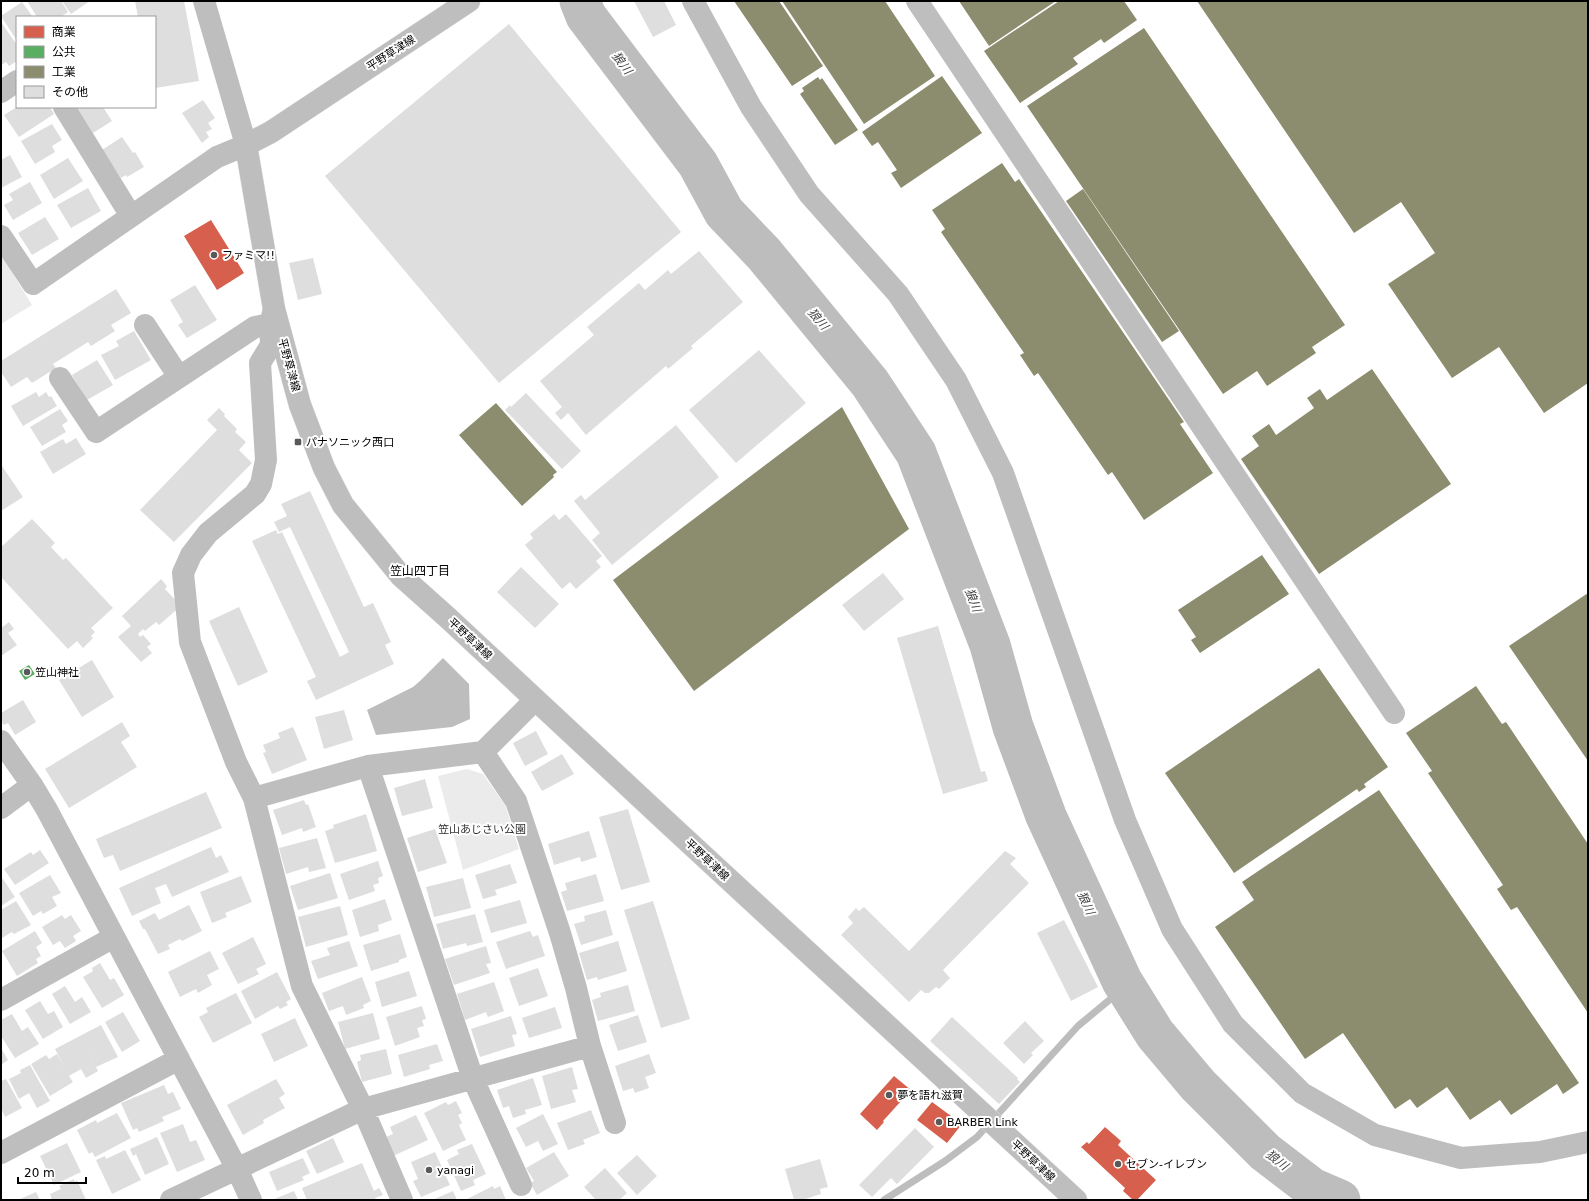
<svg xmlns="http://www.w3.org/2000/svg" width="1589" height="1201" font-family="'DejaVu Sans','Noto Sans JP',sans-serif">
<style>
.green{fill:#ebebeb}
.water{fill:#bdbdbd}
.shops{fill:#d6604d}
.public{fill:#5aae61}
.industry{fill:#8c8c6e}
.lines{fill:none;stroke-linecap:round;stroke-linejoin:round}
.stream{stroke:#bdbdbd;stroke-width:7}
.river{stroke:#bdbdbd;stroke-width:41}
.building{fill:#dedede}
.major-casing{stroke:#dbdbdb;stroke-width:23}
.minor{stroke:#bebebe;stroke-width:22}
.major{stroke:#bebebe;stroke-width:22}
.poi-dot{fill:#595959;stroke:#fff;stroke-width:1.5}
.labels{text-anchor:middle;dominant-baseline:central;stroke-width:4;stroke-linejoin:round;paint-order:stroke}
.street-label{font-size:11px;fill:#000;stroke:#fff}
.poi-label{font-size:11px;fill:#000;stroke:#fff;text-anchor:start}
.park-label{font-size:11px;fill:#313131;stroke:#fff}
.water-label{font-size:12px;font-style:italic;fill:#424242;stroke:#fff}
.neighbourhood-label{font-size:12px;fill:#000;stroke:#fff}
</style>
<rect width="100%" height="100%" fill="#fff"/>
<path class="green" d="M 1,255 L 32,305 L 1,324 Z
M 467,769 L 483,774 L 505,805 L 519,849 L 463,870 L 438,776 Z"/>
<path class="water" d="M 443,658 L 469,684 L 470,719 L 452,727 L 376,735 L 367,710 L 413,687 L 420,681 Z"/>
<path class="shops" d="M 211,220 L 244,273 L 217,290 L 184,236 Z
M 894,1076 L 911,1090 L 883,1121 L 884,1122 L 877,1130 L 860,1114 Z
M 932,1102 L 962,1124 L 947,1143 L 917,1120 Z
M 1105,1127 L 1121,1141 L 1118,1145 L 1156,1180 L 1137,1200 L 1133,1200 L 1123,1191 L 1125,1188 L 1081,1147 L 1087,1142 L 1089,1144 Z"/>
<path class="public" d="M 29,665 L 35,674 L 25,680 L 19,671 Z"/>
<path class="industry" d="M 734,1 L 779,1 L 823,66 L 792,86 Z
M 782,1 L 885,1 L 935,76 L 864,124 Z
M 959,1 L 1056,1 L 989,46 Z
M 1059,1 L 1124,1 L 1137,20 L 1104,43 L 1101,39 L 1073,58 L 1078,64 L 1020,103 L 984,51 Z
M 1197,1 L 1588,1 L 1588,383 L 1544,413 L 1499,347 L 1452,378 L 1388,284 L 1435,253 L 1401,202 L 1354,233 Z
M 1144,28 L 1345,325 L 1312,347 L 1316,353 L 1267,386 L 1257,371 L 1223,394 L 1027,106 Z
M 942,76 L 982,133 L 901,188 L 891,173 L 897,170 L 878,142 L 872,146 L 862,132 Z
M 818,77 L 820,80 L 822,78 L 858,130 L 835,145 L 800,94 L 804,91 L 802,88 Z
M 1002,163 L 1015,182 L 1019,179 L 1184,422 L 1180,424 L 1213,473 L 1144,520 L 1112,472 L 1108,475 L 1038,373 L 1034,376 L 1020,355 L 1024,353 L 941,232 L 945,229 L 932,210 Z
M 1083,189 L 1179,331 L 1162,342 L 1066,201 Z
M 1372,369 L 1451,484 L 1319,574 L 1241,459 L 1259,446 L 1252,436 L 1269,424 L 1276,435 L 1314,408 L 1307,398 L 1320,389 L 1327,400 Z
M 496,403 L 557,472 L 553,475 L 554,477 L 522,506 L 459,435 Z
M 842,407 L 909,529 L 694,691 L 613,580 Z
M 1262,555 L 1289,594 L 1200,653 L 1191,640 L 1196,637 L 1178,610 Z
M 1588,593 L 1588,761 L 1509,646 Z
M 1319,668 L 1388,767 L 1364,784 L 1366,787 L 1359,792 L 1357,789 L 1234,873 L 1165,773 Z
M 1476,686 L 1502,724 L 1506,722 L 1588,844 L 1588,1013 L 1517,907 L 1511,910 L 1497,889 L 1503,885 L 1428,773 L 1432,771 L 1406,733 Z
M 1379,790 L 1579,1083 L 1563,1094 L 1557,1084 L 1511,1115 L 1500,1100 L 1470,1120 L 1447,1087 L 1417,1108 L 1410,1099 L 1395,1109 L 1343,1033 L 1305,1059 L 1215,927 L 1254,900 L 1242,882 Z"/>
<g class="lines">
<path class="stream" d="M 884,1200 L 945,1161 L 977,1137 L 1078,1026 L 1125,987"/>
<path class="river" d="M 580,1 L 586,16 L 698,164 L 724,212 L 764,254 L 870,383 L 916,453 L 990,645 L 1013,727 L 1046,816 L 1122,981 L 1155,1034 L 1198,1085 L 1265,1152 L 1312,1188 L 1340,1200"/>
</g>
<path class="building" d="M 27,1 L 61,1 L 68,12 L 61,17 L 37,17 Z
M 62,1 L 90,1 L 71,14 Z
M 135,1 L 184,1 L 199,81 L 155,88 L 155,17 L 138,17 Z
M 634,1 L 664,1 L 676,25 L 653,37 Z
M 22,2 L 33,17 L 17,17 L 17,41 L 1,16 Z
M 1,22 L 17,45 L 17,61 L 9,66 L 6,62 L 1,65 Z
M 509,24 L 681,232 L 499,383 L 325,176 Z
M 203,100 L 215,118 L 208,123 L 212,129 L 206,132 L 209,137 L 202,143 L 182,113 Z
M 17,107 L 40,107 L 40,108 L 50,107 L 54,114 L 19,137 L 4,115 Z
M 77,107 L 103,107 L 112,121 L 93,133 Z
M 52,124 L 62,140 L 52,146 L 55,152 L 35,164 L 21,141 Z
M 122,137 L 133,153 L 135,152 L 144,167 L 127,177 L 126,175 L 121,178 L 102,150 Z
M 10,155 L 22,177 L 1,188 L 1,160 Z
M 68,158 L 83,181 L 54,199 L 40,175 Z
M 30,182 L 42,203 L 13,220 L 4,205 L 13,200 L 9,194 Z
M 88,188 L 101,211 L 71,228 L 57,205 Z
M 45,217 L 59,239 L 32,255 L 18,233 Z
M 699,251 L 743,302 L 691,346 L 693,348 L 668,369 L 666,366 L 586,435 L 568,413 L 561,420 L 555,413 L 562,407 L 540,381 L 594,335 L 587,327 L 639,283 L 645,290 L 668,270 L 671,274 Z
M 313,258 L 322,294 L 298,300 L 289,263 Z
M 195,285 L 217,320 L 187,338 L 178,325 L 183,322 L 170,300 Z
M 116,289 L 131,313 L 111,325 L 115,331 L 91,346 L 88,342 L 53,364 L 56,368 L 32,383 L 27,377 L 11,387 L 1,372 L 1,361 Z
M 134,331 L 151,360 L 115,380 L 101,355 L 119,346 L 116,341 Z
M 759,350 L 806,403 L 736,463 L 689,410 Z
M 97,360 L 113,385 L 87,400 L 72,375 Z
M 36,392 L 39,397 L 46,392 L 49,397 L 51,396 L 57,406 L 23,426 L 11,406 Z
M 526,393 L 581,451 L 562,469 L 505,410 L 510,405 L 511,407 Z
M 219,408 L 225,414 L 224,416 L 237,429 L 235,432 L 246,442 L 239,450 L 252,463 L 174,542 L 140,510 L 217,430 L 207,420 Z
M 60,409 L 68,421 L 62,425 L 66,432 L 42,446 L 30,427 Z
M 676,425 L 719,477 L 612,565 L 592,540 L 600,533 L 574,501 L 581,495 L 585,500 Z
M 76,438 L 86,454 L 53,474 L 40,452 L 63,439 L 66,444 Z
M 2,466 L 23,497 L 1,511 L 1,467 Z
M 310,491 L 364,607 L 373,603 L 391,642 L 385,645 L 394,664 L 316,700 L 307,681 L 316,677 L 252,541 L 276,530 L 278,534 L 282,532 L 340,657 L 349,652 L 290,527 L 279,532 L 274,522 L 287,516 L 281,504 Z
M 554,514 L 559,520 L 566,514 L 602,556 L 596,561 L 601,567 L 576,589 L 570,582 L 562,589 L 525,545 L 533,538 L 530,534 Z
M 32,519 L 55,543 L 51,547 L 63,560 L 66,558 L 113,608 L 91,628 L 95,632 L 91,636 L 93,638 L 83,648 L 77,641 L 68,649 L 1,577 L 1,547 Z
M 521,567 L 559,604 L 535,628 L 497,592 Z
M 883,573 L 904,599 L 864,631 L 842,605 Z
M 161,579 L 167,586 L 165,589 L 181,606 L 159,625 L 156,622 L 145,631 L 143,629 L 138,634 L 140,637 L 143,635 L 151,644 L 147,647 L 152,653 L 141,662 L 118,637 L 131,626 L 122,616 Z
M 239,607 L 268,672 L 238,686 L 209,621 Z
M 9,622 L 14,629 L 8,633 L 17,645 L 1,656 L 1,628 Z
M 938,626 L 981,772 L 985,771 L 988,781 L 943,794 L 897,638 Z
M 92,660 L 114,697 L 82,717 L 59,680 Z
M 23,700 L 36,722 L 15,735 L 8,723 L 4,725 L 1,721 L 1,713 Z
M 344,710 L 353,740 L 324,749 L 315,717 Z
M 122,722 L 130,736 L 121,742 L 137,767 L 69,808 L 45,769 Z
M 293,727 L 307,760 L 272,774 L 263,753 L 266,752 L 263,745 L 280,738 L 278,733 Z
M 536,731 L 548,754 L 525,766 L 513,743 Z
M 562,754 L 574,774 L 542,791 L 531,772 Z
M 425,779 L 433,808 L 402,816 L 394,788 Z
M 206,792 L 222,828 L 120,871 L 113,855 L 104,858 L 96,839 Z
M 304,800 L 306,805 L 308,804 L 316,827 L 303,832 L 302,828 L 282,835 L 273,810 Z
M 628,809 L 650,882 L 621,890 L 599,817 Z
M 366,814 L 377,851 L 335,863 L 325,831 L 334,828 L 333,825 Z
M 435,829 L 447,863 L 418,872 L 407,838 Z
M 589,831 L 597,857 L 581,862 L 580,857 L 554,865 L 548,844 Z
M 317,838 L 326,868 L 309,872 L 308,867 L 286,874 L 279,848 Z
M 211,847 L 216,858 L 221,855 L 229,872 L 172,897 L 166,884 L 155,888 L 161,903 L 132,916 L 119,888 Z
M 40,850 L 49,863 L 15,885 L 4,869 L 31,852 L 33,855 Z
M 1005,851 L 1016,858 L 1010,864 L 1029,883 L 943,970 L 950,978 L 939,989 L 936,987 L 929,993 L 925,993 L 921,990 L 909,1002 L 841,935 L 853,923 L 848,917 L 856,908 L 859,911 L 864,907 L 909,951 Z
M 378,861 L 383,876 L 378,878 L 379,883 L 373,885 L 375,891 L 349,900 L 340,874 Z
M 510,864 L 517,883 L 495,890 L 497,895 L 483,899 L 475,875 Z
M 330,873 L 338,898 L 298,910 L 290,886 Z
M 596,874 L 604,901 L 567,911 L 561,892 L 567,890 L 565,883 Z
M 50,875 L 61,893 L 52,897 L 57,906 L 43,914 L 41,911 L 33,916 L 19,893 Z
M 1,876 L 15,897 L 1,906 Z
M 241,876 L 252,902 L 225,913 L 227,917 L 212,923 L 200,892 Z
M 463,878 L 471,908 L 434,917 L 426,887 Z
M 385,899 L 392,920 L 378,925 L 379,931 L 360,937 L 352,910 Z
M 520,900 L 527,923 L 491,933 L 484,910 Z
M 16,901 L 31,925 L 14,934 L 12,932 L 2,938 L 1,910 Z
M 653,901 L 690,1019 L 661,1028 L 624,910 Z
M 189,905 L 202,931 L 182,941 L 180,939 L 168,945 L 170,949 L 158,954 L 145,929 L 143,929 L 139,921 L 155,913 L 159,920 Z
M 340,906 L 348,935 L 306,947 L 298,917 Z
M 606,910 L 613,935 L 581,945 L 574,924 L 585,921 L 584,916 Z
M 475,914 L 483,942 L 467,946 L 466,943 L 443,949 L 436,924 Z
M 62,915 L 65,919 L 71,915 L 81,931 L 73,936 L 76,941 L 65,948 L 60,941 L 53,945 L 42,927 Z
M 1064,920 L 1098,987 L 1071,1001 L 1037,933 Z
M 35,931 L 42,943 L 36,947 L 41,956 L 36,959 L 38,963 L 17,976 L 2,951 Z
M 530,931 L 533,937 L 538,935 L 545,956 L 506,969 L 496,942 Z
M 400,934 L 407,957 L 399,960 L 399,962 L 371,971 L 363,945 Z
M 253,937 L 266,964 L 256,969 L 259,974 L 238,984 L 222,953 Z
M 349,941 L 358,966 L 318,979 L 311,961 L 330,955 L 327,948 Z
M 618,941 L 627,971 L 598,980 L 597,977 L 587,980 L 579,953 Z
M 486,946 L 491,963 L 486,964 L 490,973 L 454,985 L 445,959 Z
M 210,951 L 219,969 L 207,975 L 212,985 L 198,993 L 196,989 L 180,997 L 168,972 Z
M 100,963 L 110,980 L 114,978 L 124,995 L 102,1008 L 83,977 L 93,971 L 92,968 Z
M 538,968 L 548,996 L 519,1006 L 509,978 Z
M 409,971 L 417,996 L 382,1007 L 375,982 Z
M 277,972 L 291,999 L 286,1002 L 288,1005 L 280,1009 L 278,1006 L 255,1019 L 241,991 Z
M 362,977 L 371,1001 L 363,1005 L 364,1008 L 346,1015 L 343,1006 L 329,1011 L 322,993 Z
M 494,982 L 504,1011 L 488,1017 L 486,1012 L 465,1020 L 457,994 Z
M 628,985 L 635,1011 L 598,1021 L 592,1000 L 601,997 L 600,993 Z
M 65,986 L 75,1002 L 82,997 L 91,1012 L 70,1024 L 52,994 Z
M 236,993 L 252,1023 L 213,1043 L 199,1017 L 208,1012 L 206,1008 Z
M 40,1001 L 48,1014 L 54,1011 L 63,1027 L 43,1039 L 25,1010 Z
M 422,1006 L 426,1019 L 422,1020 L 424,1026 L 417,1028 L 420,1037 L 395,1046 L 386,1017 Z
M 555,1007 L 562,1028 L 529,1038 L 522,1018 Z
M 123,1012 L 140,1041 L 122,1052 L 105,1022 Z
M 373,1013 L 380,1039 L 345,1049 L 338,1022 Z
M 12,1014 L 22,1031 L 28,1027 L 39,1044 L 15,1058 L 1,1036 L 1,1020 Z
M 638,1015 L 647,1042 L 618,1051 L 609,1025 Z
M 511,1016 L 517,1034 L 512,1035 L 515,1046 L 480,1057 L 471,1029 Z
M 952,1017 L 1018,1078 L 1017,1079 L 1020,1082 L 999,1104 L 930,1041 Z
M 295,1018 L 308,1046 L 274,1062 L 261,1034 Z
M 1025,1021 L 1044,1041 L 1031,1053 L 1033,1055 L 1024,1064 L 1003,1043 Z
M 101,1025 L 118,1057 L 96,1067 L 84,1045 L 98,1071 L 86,1078 L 81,1069 L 69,1076 L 73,1082 L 50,1096 L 31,1064 L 46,1055 L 49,1059 L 57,1054 L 65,1068 L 55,1049 Z
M 437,1044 L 443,1061 L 429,1065 L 430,1069 L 404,1077 L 398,1055 Z
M 1,1048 L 8,1060 L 1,1065 Z
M 386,1049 L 392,1074 L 362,1082 L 357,1062 L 361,1060 L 360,1055 Z
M 649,1054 L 656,1073 L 645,1077 L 649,1088 L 635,1093 L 633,1088 L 623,1091 L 615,1066 Z
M 30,1065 L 50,1101 L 37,1108 L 29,1093 L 19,1099 L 9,1079 L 21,1073 L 20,1070 Z
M 572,1067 L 578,1089 L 572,1090 L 576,1102 L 551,1109 L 542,1076 Z
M 533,1078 L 542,1105 L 525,1110 L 526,1114 L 513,1118 L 509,1106 L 503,1108 L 497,1090 Z
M 6,1079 L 22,1108 L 5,1117 L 1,1108 L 1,1081 Z
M 276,1079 L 285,1094 L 279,1098 L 285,1108 L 263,1120 L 264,1123 L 243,1135 L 227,1105 Z
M 164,1085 L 168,1094 L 173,1092 L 181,1109 L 162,1117 L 164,1121 L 139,1132 L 137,1128 L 133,1130 L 121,1103 Z
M 456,1101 L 462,1113 L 458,1115 L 462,1123 L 459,1125 L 466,1140 L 443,1151 L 424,1113 L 446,1102 L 448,1105 Z
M 591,1110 L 600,1133 L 583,1140 L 585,1144 L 568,1150 L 557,1123 Z
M 117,1113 L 131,1138 L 95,1157 L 92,1152 L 89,1154 L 77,1130 L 96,1120 L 97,1123 Z
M 543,1114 L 558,1144 L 543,1151 L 538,1141 L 526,1147 L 516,1128 Z
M 416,1115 L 428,1140 L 393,1156 L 384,1138 L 393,1134 L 390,1127 Z
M 183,1124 L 190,1142 L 196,1140 L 205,1160 L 177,1172 L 160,1133 Z
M 915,1128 L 934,1147 L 897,1184 L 891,1178 L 872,1197 L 859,1185 Z
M 157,1137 L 169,1164 L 145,1175 L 136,1154 L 133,1156 L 130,1149 Z
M 333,1138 L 344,1162 L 317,1174 L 306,1151 Z
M 67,1143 L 81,1172 L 54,1185 L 40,1156 Z
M 472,1144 L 486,1174 L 473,1180 L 475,1185 L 461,1191 L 447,1160 L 459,1154 L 457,1150 Z
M 125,1150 L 141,1180 L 112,1194 L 96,1160 L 105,1156 L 106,1159 Z
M 435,1152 L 450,1185 L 421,1197 L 413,1181 L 418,1179 L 411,1162 Z
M 554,1152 L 569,1176 L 537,1195 L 530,1183 L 534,1181 L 526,1168 Z
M 637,1155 L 657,1176 L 637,1195 L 617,1173 Z
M 303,1158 L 310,1173 L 302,1177 L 304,1180 L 277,1191 L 269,1172 Z
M 820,1159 L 828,1187 L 820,1189 L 821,1194 L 802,1200 L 794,1200 L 785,1169 Z
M 362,1163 L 374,1191 L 379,1188 L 383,1195 L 375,1198 L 376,1200 L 307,1200 L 302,1188 Z
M 605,1168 L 627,1193 L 619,1200 L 596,1200 L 584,1187 Z
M 74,1179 L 75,1182 L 77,1180 L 86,1200 L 52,1200 L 50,1194 L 61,1189 L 59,1186 Z
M 493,1186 L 494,1189 L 500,1186 L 506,1200 L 465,1200 Z
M 294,1191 L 298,1200 L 272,1200 Z
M 453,1191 L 457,1200 L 432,1200 Z
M 36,1192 L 40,1200 L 18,1200 Z"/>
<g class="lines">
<defs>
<path id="major" d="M 469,1 L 271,132 L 246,145 L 274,309 L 300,405 L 324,468 L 343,505 L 401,576 L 448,618 L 670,825 L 1076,1200"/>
</defs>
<use href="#major" class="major-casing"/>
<path class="minor" d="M 693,1 L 751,107 L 809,194 L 898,294 L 956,380 L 1003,473 L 1125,820 L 1172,929 L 1233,1024 L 1302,1093 L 1375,1135 L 1461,1158 L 1540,1152 L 1588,1142
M 917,1 L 1394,713
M 1,92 L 17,81
M 64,107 L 131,216
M 1,236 L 33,284 L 217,157 L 246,145 L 204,1
M 145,325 L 179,377
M 60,378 L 96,432 L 255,327 L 270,324
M 1,741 L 32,785 L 47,810 L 237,1169 L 251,1200
M 368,766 L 473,1079 L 521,1185
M 254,798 L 236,762 L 190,642 L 183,573 L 191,555 L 208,533 L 255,494 L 261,484 L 266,460 L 260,363 L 271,345 L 270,324 L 274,309
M 1,808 L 32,785
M 1,1000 L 114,937
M 590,1046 L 615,1123
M 1,1153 L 179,1059
M 171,1200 L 363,1109 L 590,1046 L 576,988 L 560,933 L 516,801 L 483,752
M 402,1200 L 363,1109 L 302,986 L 254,798 L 368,766 L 483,752 L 535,700"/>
<use href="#major" class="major"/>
</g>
<g class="poi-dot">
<circle cx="214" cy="255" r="4"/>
<rect x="294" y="438" width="8" height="8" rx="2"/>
<circle cx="27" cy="672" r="4"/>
<circle cx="889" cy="1095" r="4"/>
<circle cx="939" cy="1122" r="4"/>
<circle cx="1118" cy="1164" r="4"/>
<circle cx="429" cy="1170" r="4"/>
</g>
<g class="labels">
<g class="street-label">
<text transform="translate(391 53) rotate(-33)">平野草津線</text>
<text transform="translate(289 365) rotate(75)">平野草津線</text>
<text transform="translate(470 639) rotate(43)">平野草津線</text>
<text transform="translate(707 860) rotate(43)">平野草津線</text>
<text transform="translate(1033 1161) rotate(43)">平野草津線</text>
</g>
<g class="poi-label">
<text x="222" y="255">ファミマ!!</text>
<text x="306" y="442">パナソニック西口</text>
<text x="35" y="672">笠山神社</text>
<text x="897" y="1095">夢を語れ滋賀</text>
<text x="947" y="1122">BARBER Link</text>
<text x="1126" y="1164">セブン-イレブン</text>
<text x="437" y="1170">yanagi</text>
</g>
<g class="park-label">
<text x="482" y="829">笠山あじさい公園</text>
</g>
<g class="water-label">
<text transform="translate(622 63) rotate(53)">狼川</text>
<text transform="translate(818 319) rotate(50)">狼川</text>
<text transform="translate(973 600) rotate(69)">狼川</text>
<text transform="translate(1086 903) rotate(65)">狼川</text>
<text transform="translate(1277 1160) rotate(38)">狼川</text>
</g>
<g class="neighbourhood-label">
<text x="420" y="571">笠山四丁目</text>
</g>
</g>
<rect width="1589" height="1201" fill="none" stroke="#000000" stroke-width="4"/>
<rect x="16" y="16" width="140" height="92" fill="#ffffff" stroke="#999999"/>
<rect x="24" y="26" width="20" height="12" fill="#d6604d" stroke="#999999"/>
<text x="52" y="36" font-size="12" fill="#000000">商業</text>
<rect x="24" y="46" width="20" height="12" fill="#5aae61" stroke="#999999"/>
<text x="52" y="56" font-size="12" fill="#000000">公共</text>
<rect x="24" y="66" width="20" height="12" fill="#8c8c6e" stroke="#999999"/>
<text x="52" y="76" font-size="12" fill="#000000">工業</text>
<rect x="24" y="86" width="20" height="12" fill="#dedede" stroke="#999999"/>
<text x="52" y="96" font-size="12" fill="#000000">その他</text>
<path d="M18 1177v6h68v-6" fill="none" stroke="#000000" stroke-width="2"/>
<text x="24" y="1177" font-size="12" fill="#000000" stroke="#ffffff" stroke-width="3" paint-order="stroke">20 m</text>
</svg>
